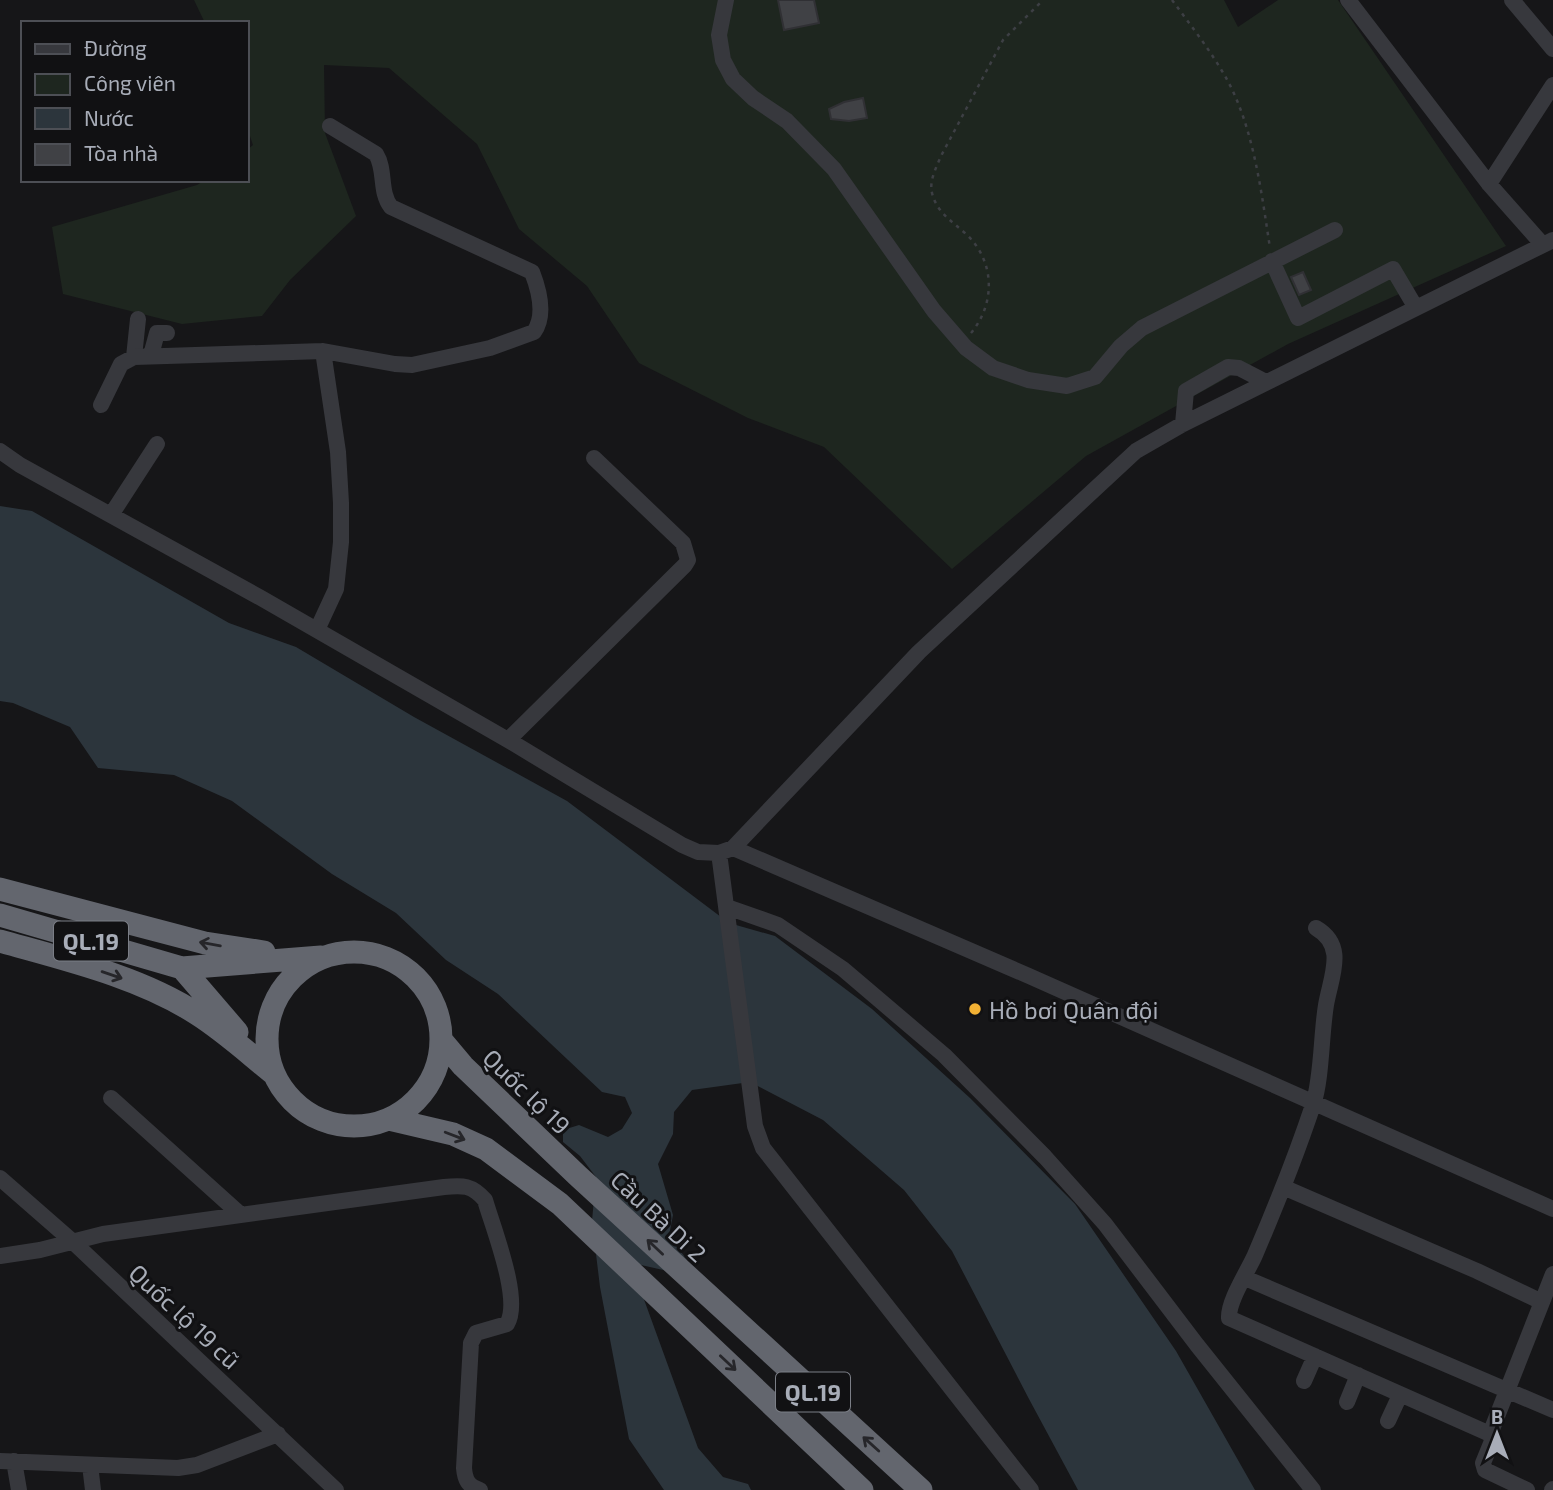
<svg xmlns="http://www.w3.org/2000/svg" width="1553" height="1490" font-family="'Exo 2',sans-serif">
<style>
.green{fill:#1e261f}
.water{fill:#2c353c}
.building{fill:#404145;stroke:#303034;stroke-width:2}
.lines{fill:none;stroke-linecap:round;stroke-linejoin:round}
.path{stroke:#3d3f44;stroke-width:2.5;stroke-dasharray:3.5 5;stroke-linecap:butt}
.minor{stroke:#37383d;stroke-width:16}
.highway{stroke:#63666e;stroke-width:23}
.oneway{stroke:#26262a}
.poi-dot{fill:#f2b134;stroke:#111113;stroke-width:2.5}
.labels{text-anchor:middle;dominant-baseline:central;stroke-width:6;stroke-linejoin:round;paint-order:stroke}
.shield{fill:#111113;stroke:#7b7e86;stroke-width:2}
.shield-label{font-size:23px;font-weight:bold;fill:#a8adb8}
.poi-label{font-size:24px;fill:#a8adb8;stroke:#111113;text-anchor:start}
.street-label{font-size:24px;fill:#a8adb8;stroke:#111113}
</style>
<rect width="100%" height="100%" fill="#161618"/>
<path class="green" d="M 194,0 L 1224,0 L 1238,27 L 1278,0 L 1338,0 L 1506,246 L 1288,344 L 1086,456 L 952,569 L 824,447 L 748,418 L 639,363 L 587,286 L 519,229 L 477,144 L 389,68 L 324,65 L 325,133 L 356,216 L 290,280 L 262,316 L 182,324 L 63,294 L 52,227 L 197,185 L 205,180 L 247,180 L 247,150 L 253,145 L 247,127 L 247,23 L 205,23 Z"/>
<path class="water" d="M 0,506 L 32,511 L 229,623 L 296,647 L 414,717 L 567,801 L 729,923 L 775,936 L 872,1009 L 970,1098 L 1075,1204 L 1176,1351 L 1255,1490 L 1078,1490 L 1029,1399 L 952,1251 L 904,1190 L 823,1120 L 750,1082 L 692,1090 L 674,1112 L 673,1134 L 658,1164 L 673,1215 L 669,1236 L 687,1260 L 672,1272 L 641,1265 L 638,1283 L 698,1448 L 723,1477 L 748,1484 L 751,1490 L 664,1490 L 629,1439 L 600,1287 L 592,1221 L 596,1177 L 580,1156 L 563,1142 L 563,1130 L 579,1125 L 608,1137 L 622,1129 L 632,1113 L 625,1097 L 602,1092 L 498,994 L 446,960 L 396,913 L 332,874 L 232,801 L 174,775 L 98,768 L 70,727 L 13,703 L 0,701 Z"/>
<path class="building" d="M 778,0 L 814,0 L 819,23 L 784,30 Z
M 863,98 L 867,118 L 849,121 L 831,119 L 829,109 L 844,102 Z
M 1303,272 L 1311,290 L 1299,295 L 1291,277 Z"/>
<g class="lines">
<path class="path" d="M 1172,0 C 1189,23 1207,46 1222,71 C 1253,121 1261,190 1270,248
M 971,333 C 996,303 995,261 966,234 C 952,221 937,213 932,193 C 929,181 936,168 941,156 L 1003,40 L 1043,0"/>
<path class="minor" d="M 726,0 L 719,35 L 723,60 L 733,79 L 753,98 L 787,121 L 834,169 L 934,311 L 966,348 L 993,368 L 1028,380 L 1067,386 L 1095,377 L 1121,346 L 1142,328 L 1335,230
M 1348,0 L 1489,184 L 1543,245
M 1512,0 L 1553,49
M 1489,184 L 1553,85
M 1272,261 L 1298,318 L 1393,269 L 1416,308
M 151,355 L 157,333 L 167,333
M 134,357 L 138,319
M 101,405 L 121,364 L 134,357 L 323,351 L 395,364 L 412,365 L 490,348 L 534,332 C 546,315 539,290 532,272 L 391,207 C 379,192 386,170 376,154 L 330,126
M 1183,424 L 1186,391 L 1228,367 L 1239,368 L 1266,382
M 0,451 L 20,465 L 261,598 L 508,740 L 682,845 L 698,852 L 719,853 L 755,1126 L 763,1148 L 1031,1490
M 111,515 L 157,444
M 317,630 L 336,589 L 341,542 L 341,503 L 338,452 L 323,351
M 508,740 L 685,565 L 688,560 L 683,543 L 594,458
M 733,848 L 1029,976 L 1553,1209
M 719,853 L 733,848 L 919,652 L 1136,451 L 1183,424 L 1553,240
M 727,907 L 778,925 L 843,969 L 944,1055 L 1045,1157 L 1105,1224 L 1197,1345 L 1313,1490
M 111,1098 L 241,1215
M 0,1178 L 72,1241 L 336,1490
M 1283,1187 L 1477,1271 L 1542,1302 L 1490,1434 L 1229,1318 C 1228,1301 1248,1271 1255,1255 C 1276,1206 1296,1156 1313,1105 C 1322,1078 1321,1035 1326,1005 C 1331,976 1347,946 1316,928
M 0,1256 L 40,1250 L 103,1234 L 444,1187 C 463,1185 472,1185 485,1200 C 493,1228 522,1300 507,1324 L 476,1333 L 471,1343 L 464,1468 C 465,1480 468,1486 480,1490
M 1245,1278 L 1553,1410
M 1542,1302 L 1553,1274
M 1304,1381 L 1315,1356
M 1347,1402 L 1358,1375
M 1388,1421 L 1400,1395
M 1490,1434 L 1492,1441 L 1483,1463 L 1485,1470 L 1527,1490
M 0,1461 L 178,1468 L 197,1465 L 278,1434
M 14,1461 L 19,1490
M 90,1465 L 93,1490
M 1552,1490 L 1553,1489"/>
<path class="highway" d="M 0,889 L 205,943 L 264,952
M 0,915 L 182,968 L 321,957
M 0,941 C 64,959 141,977 197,1014 C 224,1031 249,1054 274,1074
M267 1039a87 87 0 1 1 174 0a87 87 0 1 1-174 0Z
M 182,968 L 237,1032
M 442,1041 L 463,1066 L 578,1176 L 921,1490
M 389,1119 L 453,1134 L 486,1149 L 560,1204 L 862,1490"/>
</g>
<defs><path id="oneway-shaft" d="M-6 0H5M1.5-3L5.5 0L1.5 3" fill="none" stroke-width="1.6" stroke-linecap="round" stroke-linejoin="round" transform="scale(1.75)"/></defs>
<g class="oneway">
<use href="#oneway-shaft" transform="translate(210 944) rotate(-170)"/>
<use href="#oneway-shaft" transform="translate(112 975) rotate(19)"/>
<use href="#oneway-shaft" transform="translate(455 1136) rotate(21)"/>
<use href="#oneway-shaft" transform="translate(655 1247) rotate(-137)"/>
<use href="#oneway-shaft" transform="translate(728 1363) rotate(43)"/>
<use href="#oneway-shaft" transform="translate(871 1444) rotate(-138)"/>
</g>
<circle class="poi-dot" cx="975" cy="1009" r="7"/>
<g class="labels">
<g class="shield">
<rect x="54" y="921.5" width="74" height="39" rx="5"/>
<rect x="776" y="1372.5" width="74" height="39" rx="5"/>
</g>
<g class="shield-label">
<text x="91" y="941">QL.19</text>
<text x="813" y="1392">QL.19</text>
</g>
<g class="poi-label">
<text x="989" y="1009">Hồ bơi Quân đội</text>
</g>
<g class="street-label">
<text transform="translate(527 1091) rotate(44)">Quốc lộ 19</text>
<text transform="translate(659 1216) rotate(43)">Cầu Bà Di 2</text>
<text transform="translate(185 1316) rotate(43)">Quốc lộ 19 cũ</text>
</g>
</g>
<rect x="21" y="21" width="228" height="161" fill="#111113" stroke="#4d4f55" stroke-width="2"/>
<rect x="35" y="44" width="35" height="10" fill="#37383d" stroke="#4d4f55" stroke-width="2"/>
<text x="84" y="56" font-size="21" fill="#a8adb8">Đường</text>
<rect x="35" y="74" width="35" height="21" fill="#1e261f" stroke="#4d4f55" stroke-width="2"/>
<text x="84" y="91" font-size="21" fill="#a8adb8">Công viên</text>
<rect x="35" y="108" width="35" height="21" fill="#2c353c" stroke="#4d4f55" stroke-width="2"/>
<text x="84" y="126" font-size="21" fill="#a8adb8">Nước</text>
<rect x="35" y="144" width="35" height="21" fill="#404145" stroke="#4d4f55" stroke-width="2"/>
<text x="84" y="161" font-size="21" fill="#a8adb8">Tòa nhà</text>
<g transform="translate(1497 1434)" stroke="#111113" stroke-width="5" paint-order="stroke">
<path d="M0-5L12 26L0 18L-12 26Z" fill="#a8adb8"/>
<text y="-10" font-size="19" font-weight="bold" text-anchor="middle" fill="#a8adb8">B</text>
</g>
</svg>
